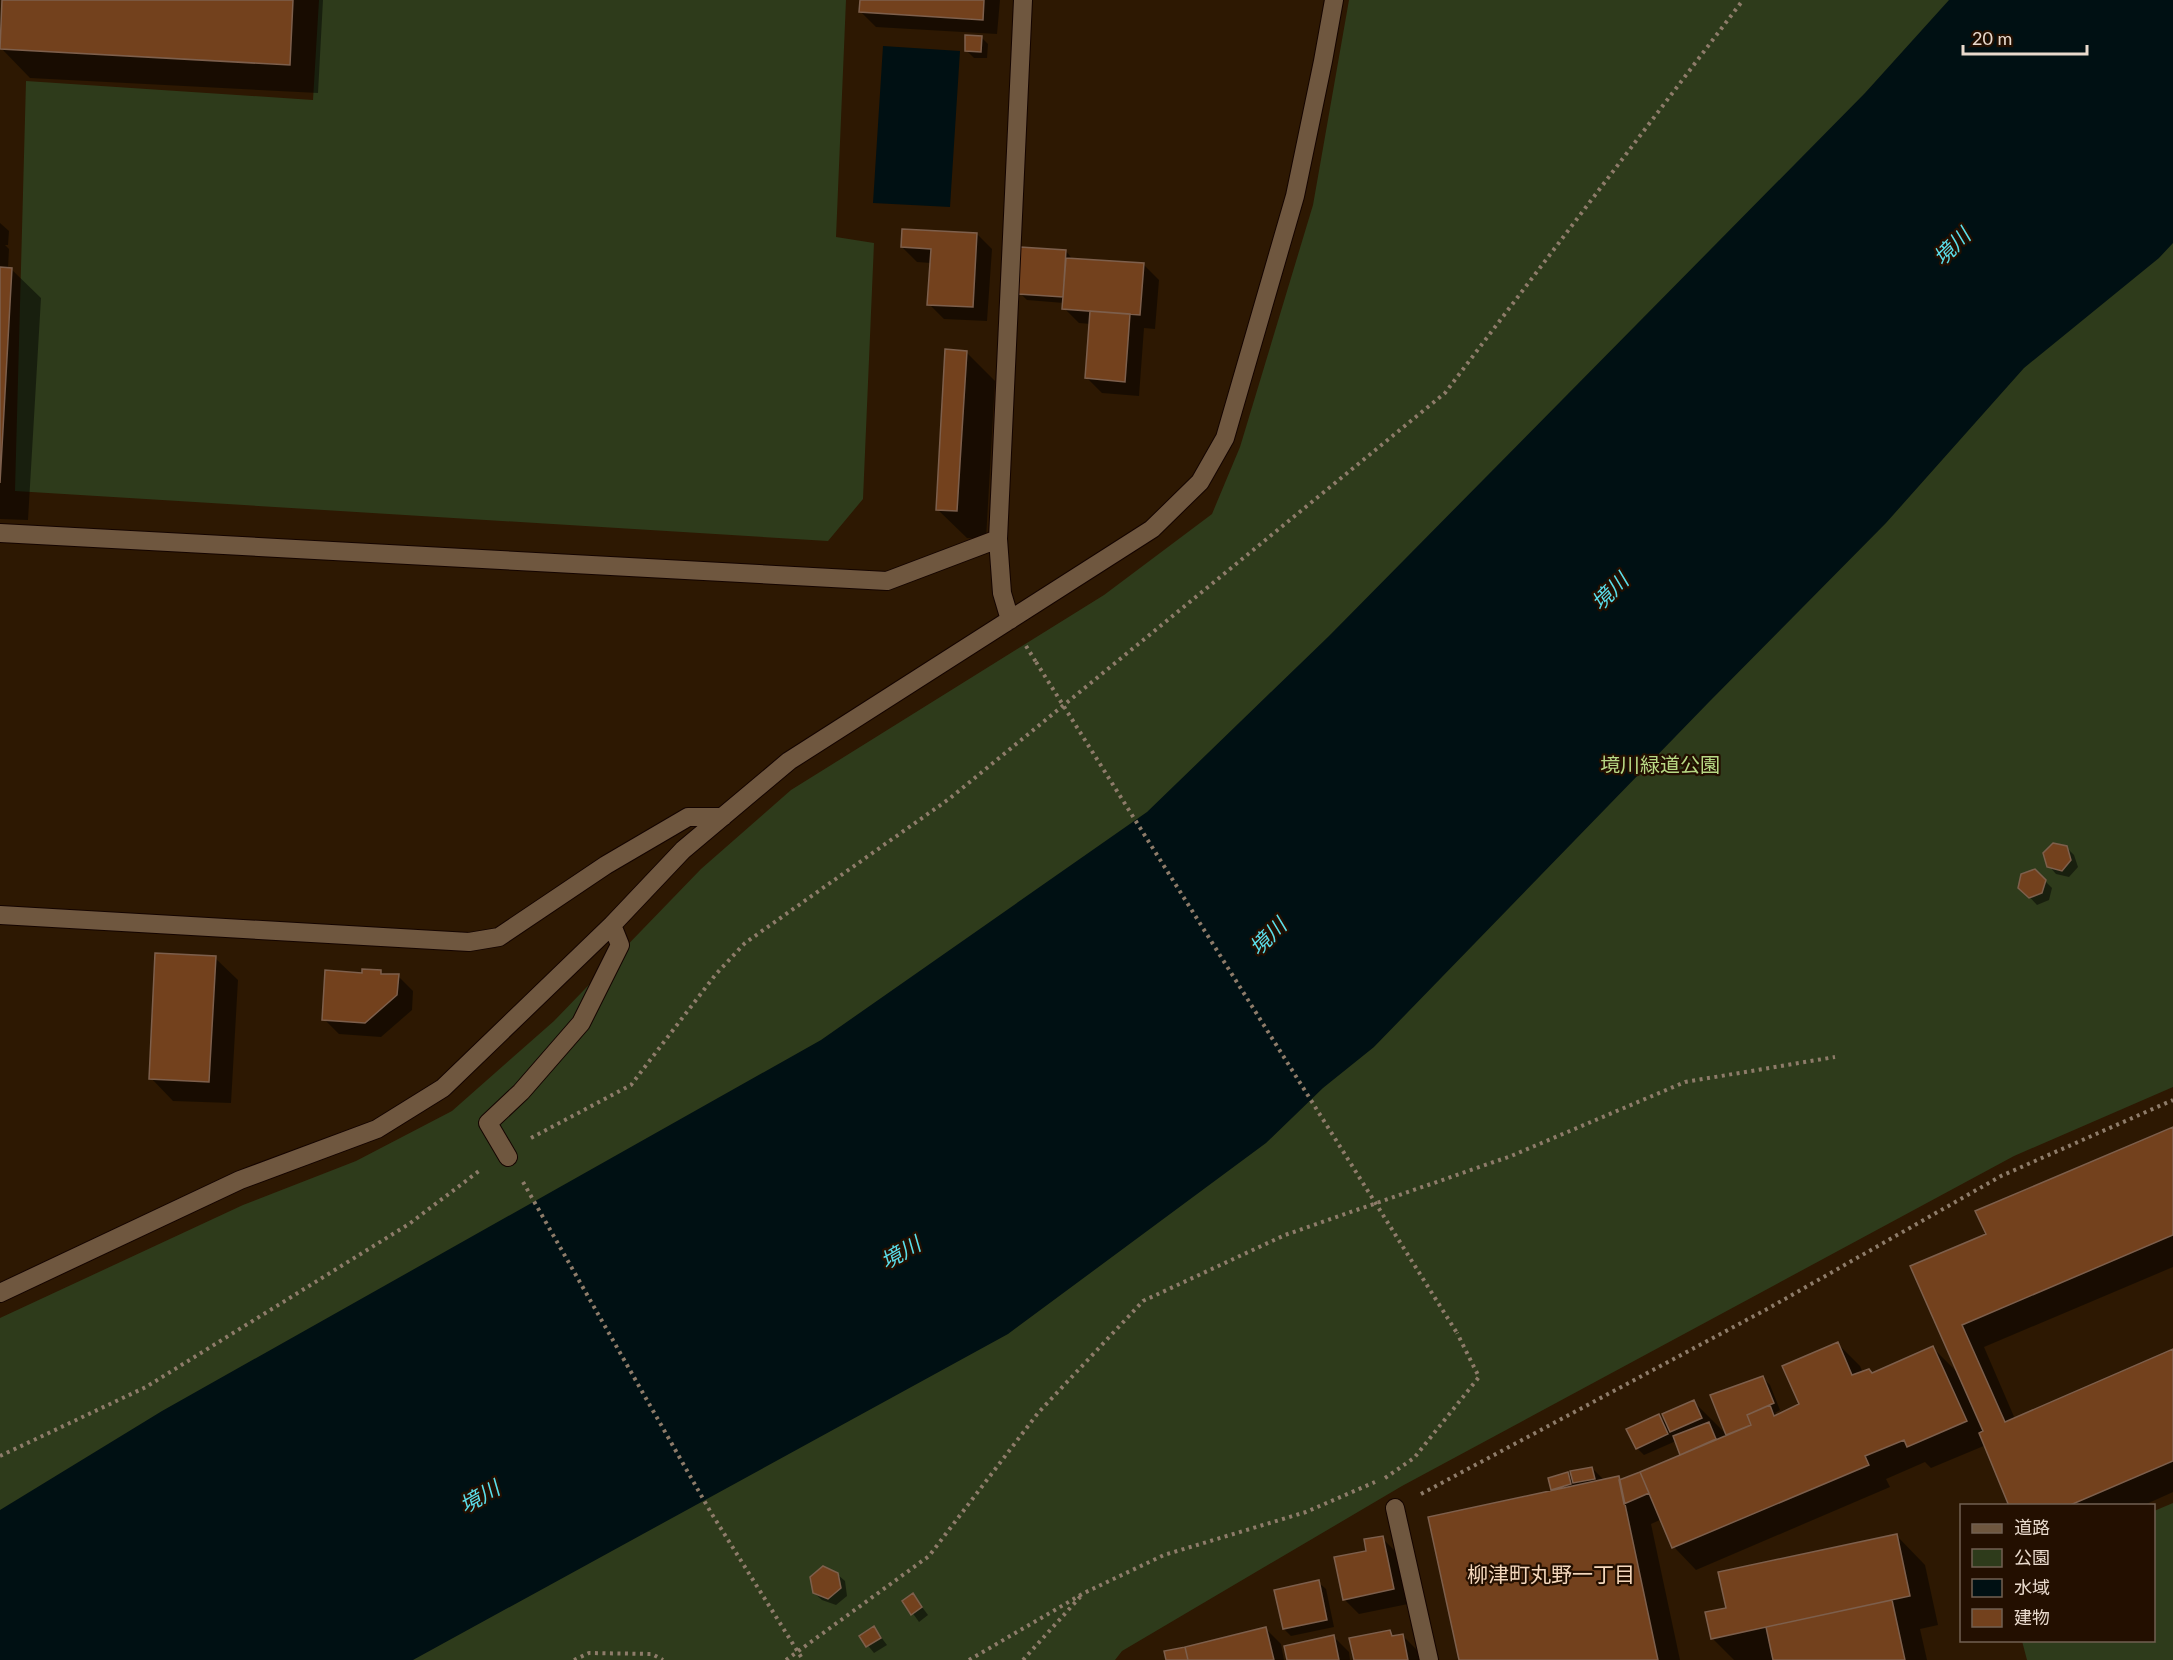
<svg xmlns="http://www.w3.org/2000/svg" width="2173" height="1660" font-family="Lato,'Noto Sans JP',sans-serif">
<style>
.green{fill:#2e3b1b}
.water{fill:#001013}
.shadow{fill:#0007}
.building{fill:#73411d;stroke:#7d5f4c;stroke-width:1.5}
.lines{fill:none;stroke-linecap:round;stroke-linejoin:round}
.street-casing{stroke:#140400;stroke-width:20}
.path{stroke:#8e7c6a;stroke-width:4;stroke-dasharray:3 4.5;stroke-linecap:butt}
.street{stroke:#6f573f;stroke-width:18}
.path-bridge{stroke:#8e7c6a;stroke-width:4;stroke-dasharray:3 4.5;stroke-linecap:butt}
.labels{text-anchor:middle;dominant-baseline:central;stroke-width:4.5;stroke-linejoin:round;paint-order:stroke}
.park-label{font-size:20px;fill:#b8d985;stroke:#230f00}
.water-label{font-size:21px;font-style:italic;fill:#5bdfeb;stroke:#230f00}
.neighbourhood-label{font-size:21px;fill:#f4d7bc;stroke:#230f00}
</style>
<rect width="100%" height="100%" fill="#2d1802"/>
<path class="green" d="M 319,0 L 846,0 L 836,237 L 874,243 L 863,499 L 828,541 L 15,491 L 26,81 L 313,100 Z
M 1349,0 L 2173,0 L 2173,1087 L 2014,1156 L 1402,1486 L 1122,1651 L 1115,1660 L 0,1660 L 0,1318 L 243,1205 L 356,1161 L 452,1111 L 554,1021 L 701,869 L 791,790 L 1104,595 L 1212,514 L 1240,447 L 1313,205 Z
M 2173,1503 L 2173,1660 L 2027,1660 L 2022,1641 L 2154,1640 L 2154,1511 Z"/>
<path class="water" d="M 1949,0 L 2173,0 L 2173,243 L 2159,258 L 2024,368 L 1886,523 L 1709,702 L 1374,1047 L 1323,1088 L 1266,1143 L 1008,1334 L 413,1660 L 0,1660 L 0,1510 L 162,1411 L 821,1040 L 1147,812 L 1329,636 L 1865,93 Z
M 883,46 L 960,51 L 950,207 L 873,203 Z"/>
<path class="shadow" d="M 4,0 L 323,0 L 318,93 L 30,78 L 1,48 Z
M 862,0 L 1000,0 L 997,34 L 876,27 L 861,12 Z
M 981,37 L 988,44 L 987,58 L 974,58 L 966,50 Z
M 0,223 L 9,231 L 8,245 L 5,245 L 9,249 L 8,269 L 11,269 L 41,298 L 28,520 L 0,519 Z
M 977,234 L 992,249 L 987,321 L 944,319 L 929,304 L 931,263 L 917,262 L 902,247 Z
M 1066,251 L 1073,260 L 1144,265 L 1159,280 L 1155,329 L 1144,328 L 1139,396 L 1102,393 L 1087,378 L 1091,324 L 1079,323 L 1064,308 L 1064,303 L 1027,300 L 1020,293 Z
M 966,352 L 995,381 L 986,539 L 967,538 L 937,509 Z
M 2066,847 L 2074,855 L 2078,867 L 2069,877 L 2056,874 L 2049,866 Z
M 2035,871 L 2052,888 L 2049,900 L 2037,905 L 2020,887 Z
M 215,958 L 238,980 L 231,1103 L 173,1101 L 151,1078 Z
M 380,972 L 384,975 L 398,976 L 413,991 L 412,1010 L 381,1037 L 339,1034 L 324,1019 L 363,975 Z
M 2173,1128 L 2173,1267 L 1984,1347 L 2015,1419 L 2173,1351 L 2173,1492 L 2142,1506 L 2011,1506 L 1986,1445 L 1931,1468 L 1925,1462 L 1886,1479 L 1890,1487 L 1696,1570 L 1674,1547 L 1662,1519 L 1651,1524 L 1680,1660 L 1461,1660 L 1555,1491 L 1552,1489 L 1568,1474 L 1574,1480 L 1592,1468 L 1605,1481 L 1621,1481 L 1682,1456 L 1676,1441 L 1644,1455 L 1637,1448 L 1659,1416 L 1669,1426 L 1694,1402 L 1727,1435 L 1712,1396 L 1763,1378 L 1770,1385 L 1780,1410 L 1775,1413 L 1778,1415 L 1801,1405 L 1838,1344 L 1860,1366 L 1863,1373 L 1873,1374 L 1933,1348 L 1959,1374 L 1912,1267 L 1988,1234 Z
M 1896,1535 L 1925,1565 L 1938,1625 L 1920,1629 L 1927,1660 L 1734,1660 L 1712,1638 L 1727,1609 Z
M 1382,1538 L 1397,1553 L 1408,1604 L 1359,1614 L 1344,1599 L 1368,1552 Z
M 837,1574 L 845,1581 L 847,1596 L 836,1605 L 822,1600 L 814,1593 Z
M 1318,1582 L 1326,1589 L 1334,1627 L 1291,1636 L 1284,1629 Z
M 913,1595 L 928,1615 L 919,1622 L 904,1601 Z
M 874,1628 L 887,1645 L 874,1653 L 861,1637 Z
M 1266,1629 L 1281,1644 L 1284,1660 L 1168,1660 Z
M 1390,1632 L 1395,1637 L 1403,1636 L 1418,1651 L 1420,1660 L 1355,1660 Z
M 1334,1637 L 1349,1652 L 1350,1660 L 1288,1660 Z"/>
<path class="building" d="M 2,0 L 293,0 L 290,65 L 0,49 Z
M 860,0 L 984,0 L 983,20 L 859,12 Z
M 965,35 L 982,36 L 981,52 L 965,51 Z
M 902,229 L 977,233 L 973,307 L 927,305 L 931,249 L 901,247 Z
M 1020,247 L 1066,250 L 1063,297 L 1018,294 Z
M 1066,258 L 1144,263 L 1140,315 L 1062,309 Z
M 0,267 L 12,268 L 0,483 Z
M 1090,311 L 1130,314 L 1125,382 L 1085,378 Z
M 945,349 L 967,351 L 957,511 L 936,510 Z
M 2053,843 L 2067,846 L 2071,860 L 2062,871 L 2047,867 L 2043,853 Z
M 2035,869 L 2046,880 L 2042,893 L 2029,898 L 2018,888 L 2021,874 Z
M 155,953 L 216,956 L 209,1082 L 149,1079 Z
M 362,969 L 381,970 L 381,974 L 399,974 L 397,995 L 365,1023 L 322,1020 L 325,970 L 362,973 Z
M 2173,1127 L 2173,1235 L 1962,1325 L 2005,1422 L 2173,1349 L 2173,1461 L 2068,1506 L 2009,1506 L 1979,1433 L 1983,1431 L 1910,1266 L 1986,1234 L 1975,1211 Z
M 1838,1342 L 1852,1375 L 1869,1369 L 1872,1373 L 1933,1346 L 1967,1421 L 1907,1447 L 1904,1440 L 1865,1456 L 1869,1465 L 1672,1548 L 1640,1472 L 1751,1425 L 1747,1415 L 1770,1405 L 1774,1416 L 1799,1404 L 1782,1366 Z
M 1763,1376 L 1774,1403 L 1747,1415 L 1751,1425 L 1726,1435 L 1710,1395 Z
M 1694,1400 L 1702,1418 L 1670,1432 L 1662,1414 Z
M 1659,1414 L 1668,1434 L 1636,1449 L 1626,1429 Z
M 1709,1422 L 1716,1439 L 1680,1455 L 1673,1436 Z
M 1592,1467 L 1595,1479 L 1573,1483 L 1570,1471 Z
M 1568,1472 L 1571,1484 L 1551,1490 L 1548,1478 Z
M 1640,1472 L 1649,1493 L 1624,1504 L 1619,1480 Z
M 1619,1476 L 1658,1660 L 1459,1660 L 1428,1517 Z
M 1897,1534 L 1910,1596 L 1711,1639 L 1705,1612 L 1726,1608 L 1718,1572 Z
M 1383,1536 L 1394,1589 L 1343,1600 L 1334,1557 L 1366,1551 L 1364,1539 Z
M 823,1566 L 838,1573 L 841,1588 L 828,1599 L 813,1593 L 810,1577 Z
M 1319,1580 L 1327,1620 L 1283,1629 L 1274,1590 Z
M 913,1593 L 922,1607 L 911,1615 L 902,1601 Z
M 1892,1600 L 1905,1660 L 1773,1660 L 1766,1627 Z
M 874,1626 L 881,1638 L 866,1647 L 859,1636 Z
M 1266,1627 L 1274,1660 L 1188,1660 L 1185,1647 Z
M 1390,1630 L 1392,1636 L 1403,1634 L 1408,1660 L 1354,1660 L 1349,1638 Z
M 1334,1635 L 1339,1660 L 1287,1660 L 1284,1646 Z
M 1185,1647 L 1188,1660 L 1166,1660 L 1164,1651 Z"/>
<g class="lines">
<defs>
<path id="street" d="M 0,533 L 887,581 L 998,539
M 1010,620 L 1002,593 L 998,539 L 1023,0
M 0,915 L 469,942 L 499,937 L 606,865 L 688,817 L 723,817
M 508,1157 L 488,1123 L 521,1092 L 581,1023 L 620,945 L 612,925
M 0,1293 L 240,1180 L 377,1129 L 443,1088 L 612,925 L 683,850 L 789,761 L 1152,529 L 1200,482 L 1225,438 L 1295,196 L 1323,61 L 1334,0
M 1395,1508 L 1429,1660"/>
</defs>
<use href="#street" class="street-casing"/>
<path class="path" d="M 1026,646 L 1036,662
M 531,1138 L 631,1085 L 716,974 L 745,943 L 949,799 L 1445,393 L 1743,0
M 523,1182 L 710,1511 L 803,1660
M 0,1456 L 146,1387 L 409,1224 L 479,1171
M 1385,1478 L 1414,1458 L 1479,1377 L 1457,1333
M 1421,1494 L 1769,1308 L 2001,1176 L 2173,1100
M 574,1660 L 589,1653 L 652,1654 L 663,1660
M 786,1660 L 929,1556 L 1038,1413 L 1143,1301 L 1285,1235 L 1511,1156 L 1685,1082 L 1835,1057
M 969,1660 L 1084,1593 L 1164,1555 L 1306,1512 L 1375,1482
M 1023,1660 L 1081,1596"/>
<use href="#street" class="street"/>
<path class="path-bridge" d="M 1036,662 L 1457,1333"/>
</g>
<g class="labels">
<g class="park-label">
<text x="1660" y="764">境川緑道公園</text>
</g>
<g class="water-label">
<text transform="translate(1951 246) rotate(-45)">境川</text>
<text transform="translate(1609 591) rotate(-45)">境川</text>
<text transform="translate(1267 936) rotate(-45)">境川</text>
<text transform="translate(900 1252) rotate(-30)">境川</text>
<text transform="translate(479 1496) rotate(-30)">境川</text>
</g>
<g class="neighbourhood-label">
<text x="1551" y="1573">柳津町丸野一丁目</text>
</g>
</g>
<rect x="1960" y="1504" width="195" height="138" fill="#230f00" stroke="#726052" stroke-width="1.5"/>
<rect x="1972" y="1524" width="30" height="9" fill="#6f573f" stroke="#726052" stroke-width="1.5"/>
<text x="2014" y="1534" font-size="18" fill="#e9dacd">道路</text>
<rect x="1972" y="1549" width="30" height="18" fill="#2e3b1b" stroke="#726052" stroke-width="1.5"/>
<text x="2014" y="1564" font-size="18" fill="#e9dacd">公園</text>
<rect x="1972" y="1579" width="30" height="18" fill="#001013" stroke="#726052" stroke-width="1.5"/>
<text x="2014" y="1594" font-size="18" fill="#e9dacd">水域</text>
<rect x="1972" y="1609" width="30" height="18" fill="#73411d" stroke="#726052" stroke-width="1.5"/>
<text x="2014" y="1624" font-size="18" fill="#e9dacd">建物</text>
<path d="M1963 45v9h124v-9" fill="none" stroke="#e9dacd" stroke-width="3"/>
<text x="1972" y="45" font-size="18" fill="#e9dacd" stroke="#230f00" stroke-width="4.5" paint-order="stroke">20 m</text>
</svg>
